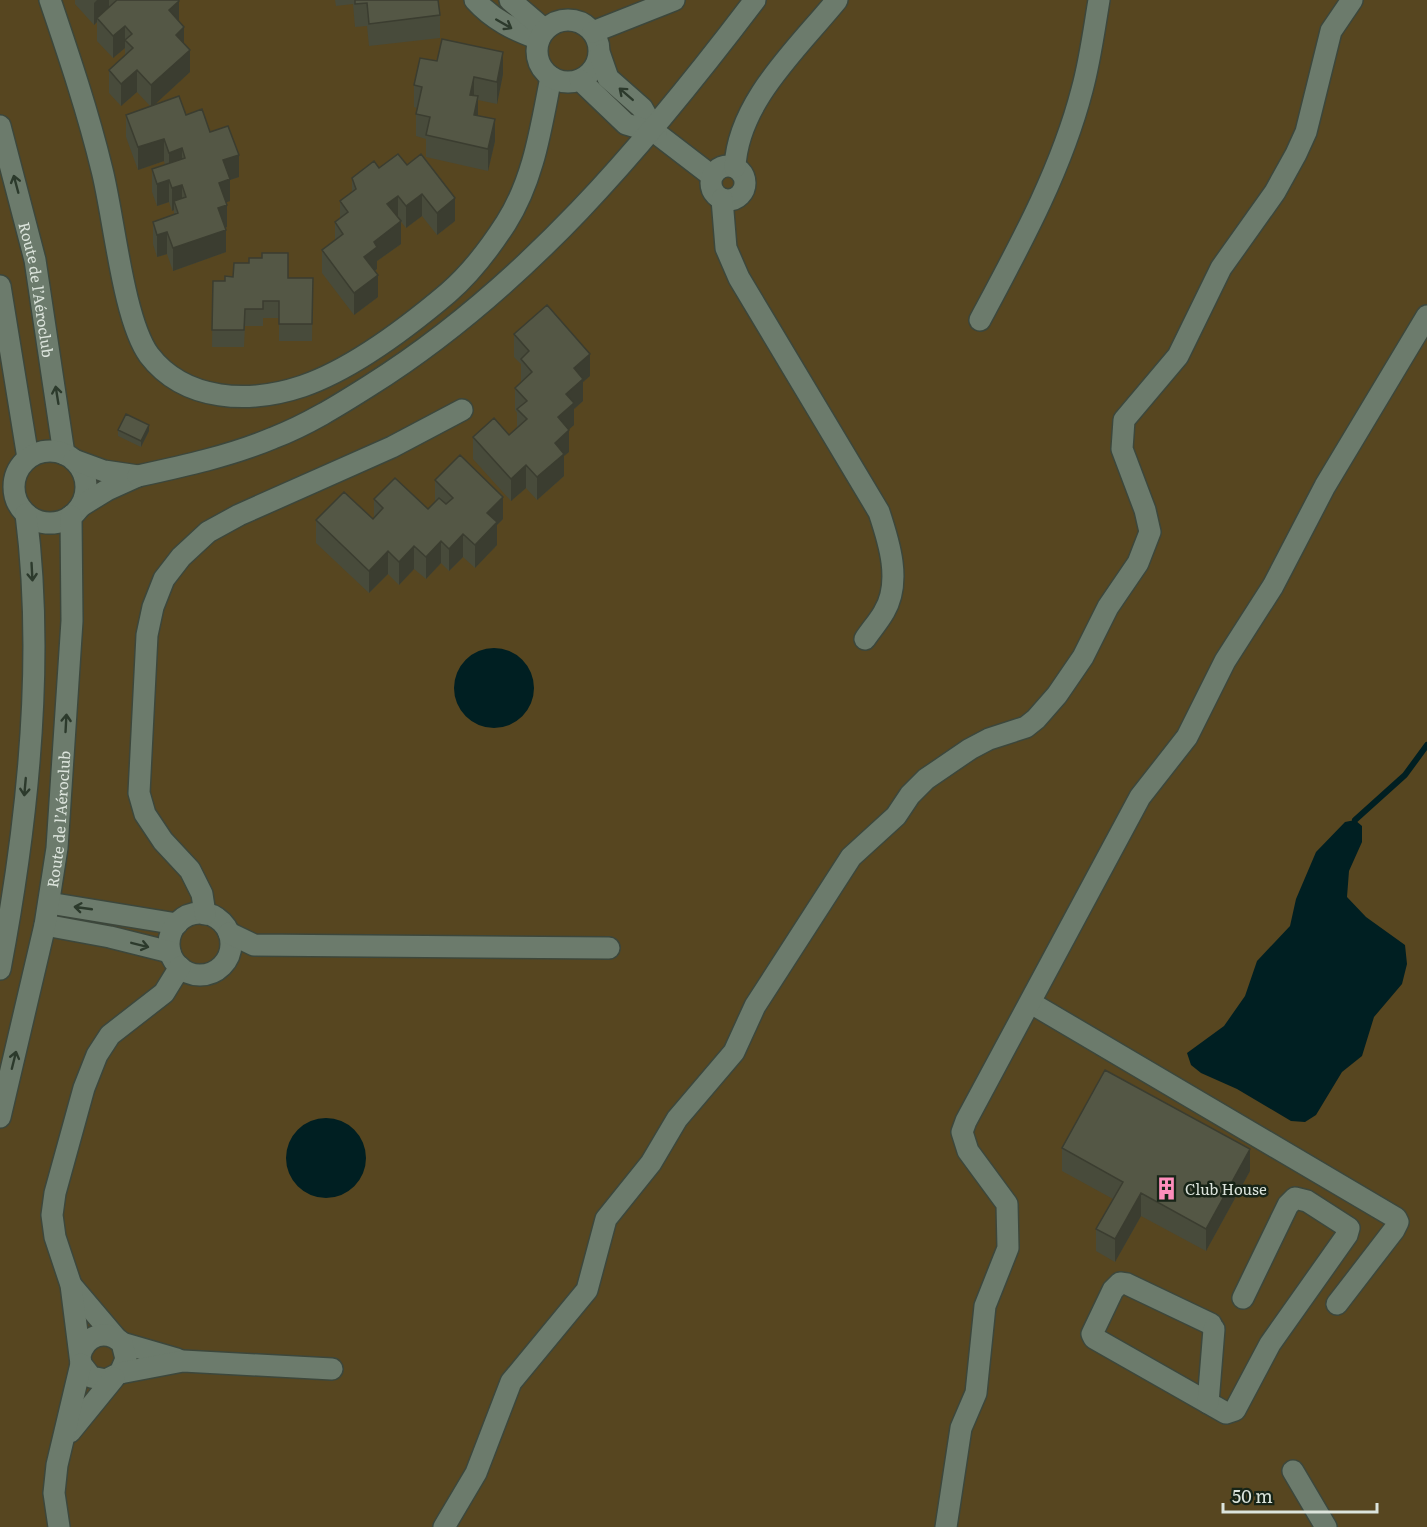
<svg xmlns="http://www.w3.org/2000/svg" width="1427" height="1527" font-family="Literata,serif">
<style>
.green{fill:#574620}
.water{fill:#001f22}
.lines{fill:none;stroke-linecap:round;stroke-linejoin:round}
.stream{stroke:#001f22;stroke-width:6}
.minor-casing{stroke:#3c473c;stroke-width:24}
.minor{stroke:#6c7b6c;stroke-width:21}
.wall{fill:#484b3b}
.shaded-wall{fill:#3b3d30}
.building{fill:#545745;stroke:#3b3d30;stroke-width:1.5}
.oneway{stroke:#2c3a2c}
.labels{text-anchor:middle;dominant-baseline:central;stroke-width:5;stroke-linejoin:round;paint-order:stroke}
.street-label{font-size:15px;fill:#dce4dc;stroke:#172417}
.poi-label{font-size:15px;fill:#dce4dc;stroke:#172417;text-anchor:start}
</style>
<rect width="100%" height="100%" fill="#202d20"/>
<path class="green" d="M 0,0 L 1427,0 L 1427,1527 L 0,1527 Z"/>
<path class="water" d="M454 688a40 40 0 1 1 80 0a40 40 0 1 1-80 0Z
M 1355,820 L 1362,826 L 1362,842 L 1349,871 L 1347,897 L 1366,917 L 1405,945 L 1407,964 L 1402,984 L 1374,1017 L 1362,1056 L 1342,1072 L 1316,1115 L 1305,1122 L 1291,1121 L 1237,1089 L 1201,1073 L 1191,1065 L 1187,1053 L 1224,1026 L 1245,996 L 1257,961 L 1290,926 L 1296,899 L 1316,852 L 1345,822 Z
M286 1158a40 40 0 1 1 80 0a40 40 0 1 1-80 0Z"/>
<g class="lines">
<path class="stream" d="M 1355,820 L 1405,775 L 1427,745"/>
<defs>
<g id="minor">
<path d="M 50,0 C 69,56 88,112 102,170 C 114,217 123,319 149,355 C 185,402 250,404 303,386 C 352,369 409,326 448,293 C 471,273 490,248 506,223 C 534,179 541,127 551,77"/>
<path d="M 475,0 C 493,20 514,30 539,39"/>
<path d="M 510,0 L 545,30"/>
<circle cx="568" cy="51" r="31"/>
<path d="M 593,32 L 674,0"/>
<path d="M 600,55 L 608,78 L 642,108 L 656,133 L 712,176"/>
<path d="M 580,80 L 626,124 L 656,133"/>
<path id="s1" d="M 0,126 L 35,260 L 64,454"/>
<circle cx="728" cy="183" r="17"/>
<path d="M 735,167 C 738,102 797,49 837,0"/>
<path d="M 722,199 L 726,248 L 739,278 L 879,512 C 889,542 902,582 884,612 C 879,621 871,630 865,639"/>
<path d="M 0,286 L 28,458"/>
<path d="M 980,320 C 1019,247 1061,171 1082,90 C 1090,61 1094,30 1099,0"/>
<circle cx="50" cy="487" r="36"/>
<path d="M 74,460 L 104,471 L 138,476 L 107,490 L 81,506"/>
<path d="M 138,476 C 184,466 230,456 273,438 C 307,425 339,405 369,386 C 525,288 645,145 755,0"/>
<path d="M 49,903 L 177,924"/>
<circle cx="200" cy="944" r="31"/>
<path d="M 205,914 L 202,894 L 190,870 L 163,841 L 145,814 L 139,793 L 147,635 L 153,607 L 164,579 L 181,557 L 208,532 L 239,515 L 392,447 L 462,410"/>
<path d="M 45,925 L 110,937 L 170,952"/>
<path d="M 229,933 L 254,945 L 609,948"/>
<path d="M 0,969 C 28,822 45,662 26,514"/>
<path d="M 1031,1003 L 1396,1218 L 1398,1222 L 1394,1230 L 1337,1304"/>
<path id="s2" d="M 0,1117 L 45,925 L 57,848 L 72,621 L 71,516"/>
<path d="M 71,1285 L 116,1338"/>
<path d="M 1211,1324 L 1127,1284 L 1120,1283 L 1113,1290 L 1092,1334 L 1094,1338 L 1226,1413 L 1235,1410 L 1270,1344 L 1347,1235 L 1349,1228 L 1307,1201 L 1295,1198 L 1288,1205 L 1243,1298"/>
<path d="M 122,1343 L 177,1359"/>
<path d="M 80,1356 C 85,1335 106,1328 122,1343 L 126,1359 L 120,1373 L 106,1380 L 91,1377 L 81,1364 L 71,1285 L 55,1237 L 52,1215 L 55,1193 L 84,1088 L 97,1055 L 110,1035 L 164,993 L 180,967"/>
<path d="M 120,1373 L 183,1361 L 332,1369"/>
<path d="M 1208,1403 L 1214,1329"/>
<path d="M 70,1432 L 114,1378"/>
<path d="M 1293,1471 L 1326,1527"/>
<path d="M 59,1527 L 54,1493 L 57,1465 L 81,1364"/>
<path d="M 444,1527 L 476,1473 L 511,1382 L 587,1290 L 606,1219 L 651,1163 L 677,1119 L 734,1052 L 755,1006 L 851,857 L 896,816 L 910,795 L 926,779 L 970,749 L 989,739 L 1026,727 L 1036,719 L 1057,695 L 1083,657 L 1108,607 L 1138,563 L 1150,532 L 1145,510 L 1122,449 L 1124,420 L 1178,356 L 1221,268 L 1275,192 L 1296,154 L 1306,132 L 1331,31 L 1352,0"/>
<path d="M 946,1527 L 961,1428 L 976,1393 L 985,1306 L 1008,1248 L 1007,1204 L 968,1151 L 962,1132 L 966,1121 L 1140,797 L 1187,737 L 1225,661 L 1273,586 L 1325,486 L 1427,316"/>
</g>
</defs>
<use href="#minor" class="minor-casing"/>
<use href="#minor" class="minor"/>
</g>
<path class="wall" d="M 75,0 L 178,0 L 179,21 L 190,72 L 154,105 L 186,115 L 210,132 L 239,177 L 230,180 L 230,201 L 226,202 L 227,227 L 225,228 L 226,252 L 173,271 L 167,254 L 157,257 L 153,244 L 153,222 L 174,214 L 174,210 L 172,211 L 169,202 L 157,206 L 152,192 L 152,169 L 165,165 L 164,161 L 138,170 L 126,137 L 126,115 L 150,106 L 137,92 L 121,106 L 109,93 L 109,70 L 125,55 L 125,48 L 113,58 L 97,41 L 97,22 L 94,25 L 75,4 Z
M 335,0 L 438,0 L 440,15 L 440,38 L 369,46 L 367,26 L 355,27 L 353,4 L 336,6 Z
M 503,74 L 497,104 L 478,100 L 478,115 L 495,141 L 488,171 L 426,157 L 426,139 L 416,136 L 416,114 L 417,108 L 414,107 L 414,85 Z
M 407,165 L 455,221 L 437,235 L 422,216 L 406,228 L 398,218 L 401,244 L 377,261 L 377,269 L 375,271 L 378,297 L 354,315 L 322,273 L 322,250 L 335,240 L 335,222 L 340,218 L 340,201 L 352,192 L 352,178 L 379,168 Z
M 288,278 L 313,278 L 312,341 L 279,341 L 279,318 L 263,318 L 263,326 L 245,326 L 244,347 L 212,347 L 213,281 Z
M 514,334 L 590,376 L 583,382 L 583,401 L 574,409 L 574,425 L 569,429 L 569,452 L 564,456 L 564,476 L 537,500 L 526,488 L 511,501 L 473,459 L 473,437 L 509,435 L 517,427 L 517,413 L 515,410 L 515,388 L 521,382 L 521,364 L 514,357 Z
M 118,430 L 149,431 L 141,447 L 118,436 Z
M 435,480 L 503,519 L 497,525 L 497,545 L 475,568 L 463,557 L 449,571 L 441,563 L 426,579 L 414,569 L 399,585 L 388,574 L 369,593 L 316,543 L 316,520 L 373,519 L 374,517 L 374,499 L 428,509 L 435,502 Z
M 1062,1148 L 1250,1171 L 1206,1251 L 1141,1216 L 1115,1262 L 1096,1251 L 1096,1229 L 1113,1199 L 1062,1171 Z"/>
<path class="shaded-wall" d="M 97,0 L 109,0 L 109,11 L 97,18 L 97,22 L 94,25 L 94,3 Z
M 179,1 L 179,23 L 169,10 Z
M 125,26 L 125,48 L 113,58 L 113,36 Z
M 184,27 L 184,50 L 176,35 Z
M 190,50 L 190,72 L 151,108 L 151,85 Z
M 503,52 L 503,74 L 497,104 L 497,82 Z
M 137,70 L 137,92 L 121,106 L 121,84 Z
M 474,77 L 474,100 L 470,95 Z
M 478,96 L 478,119 L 474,115 Z
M 495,119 L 495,141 L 488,171 L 488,149 Z
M 164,139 L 164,161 L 138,170 L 138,147 Z
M 182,148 L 182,171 L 169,175 L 169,153 Z
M 239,155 L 239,177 L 230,180 L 230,201 L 219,205 L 219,183 L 223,160 Z
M 169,180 L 169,202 L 157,206 L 157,184 Z
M 182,185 L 182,207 L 174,201 L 174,210 L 172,211 L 172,188 Z
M 422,194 L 422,216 L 406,228 L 406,206 Z
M 398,196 L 398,218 L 387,204 Z
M 455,198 L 455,221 L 437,235 L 437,213 Z
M 227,205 L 227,227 L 218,230 L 218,208 Z
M 401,221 L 401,244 L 377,261 L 377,269 L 364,279 L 364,257 L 374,242 Z
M 226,230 L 226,252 L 173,271 L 173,248 Z
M 167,232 L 167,254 L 157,257 L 157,235 Z
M 378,275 L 378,297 L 354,315 L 354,293 Z
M 590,354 L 590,376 L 583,382 L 583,401 L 574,409 L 574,425 L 558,439 L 558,417 L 574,368 Z
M 149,425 L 149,431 L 141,447 L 141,441 Z
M 569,430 L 569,452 L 564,456 L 564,476 L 537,500 L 537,477 L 555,443 Z
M 526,465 L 526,488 L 511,501 L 511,479 Z
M 503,497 L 503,519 L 497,525 L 497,545 L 475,568 L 475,545 L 487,513 Z
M 463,534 L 463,557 L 449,571 L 449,549 Z
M 441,541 L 441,563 L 426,579 L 426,557 Z
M 414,546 L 414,569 L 399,585 L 399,562 Z
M 388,551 L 388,574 L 369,593 L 369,571 Z
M 1250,1149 L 1250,1171 L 1206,1251 L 1206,1229 Z
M 1141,1193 L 1141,1216 L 1115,1262 L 1115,1239 Z"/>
<path class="building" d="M 117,0 L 178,0 L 179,1 L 169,10 L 184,27 L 176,35 L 190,50 L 151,85 L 137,70 L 121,84 L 109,70 L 133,48 L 125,40 L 132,34 L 125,26 L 113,36 L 97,18 Z
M 355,0 L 438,0 L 440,15 L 369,24 L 367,3 L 355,4 Z
M 442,39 L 503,52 L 497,82 L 474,77 L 470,95 L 478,96 L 474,115 L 495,119 L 488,149 L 426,135 L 430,117 L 416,114 L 422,87 L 414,85 L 420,58 L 437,61 Z
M 179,96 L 186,115 L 202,109 L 210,132 L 228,126 L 239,155 L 223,160 L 230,179 L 219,183 L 227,205 L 218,208 L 226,230 L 173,248 L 167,232 L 157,235 L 153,222 L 178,213 L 174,201 L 186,197 L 182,185 L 172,188 L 169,180 L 157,184 L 152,169 L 185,158 L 182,148 L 169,153 L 164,139 L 138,147 L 126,115 Z
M 398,154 L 407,165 L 421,154 L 455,198 L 437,213 L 422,194 L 406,206 L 398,196 L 387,204 L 401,221 L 374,242 L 377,247 L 364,257 L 378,275 L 354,293 L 322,250 L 343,234 L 335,222 L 348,212 L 340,201 L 356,189 L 352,178 L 374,161 L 379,168 Z
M 262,253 L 288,253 L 288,278 L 313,278 L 312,324 L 279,324 L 279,301 L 263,301 L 263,309 L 245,309 L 244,330 L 212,330 L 213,281 L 225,281 L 225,276 L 233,277 L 234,263 L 249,263 L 249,258 L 262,258 Z
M 547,305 L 590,354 L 574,368 L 583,379 L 566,394 L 574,403 L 558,417 L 569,430 L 555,443 L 564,454 L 537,477 L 526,465 L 511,479 L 473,437 L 494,418 L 509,435 L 527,419 L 517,409 L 527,401 L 515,388 L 532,372 L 521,359 L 529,351 L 514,334 Z
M 126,414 L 149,425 L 141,441 L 118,430 Z
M 460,455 L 503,497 L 487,513 L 497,522 L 475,545 L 463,534 L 449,549 L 441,541 L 426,557 L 414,546 L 399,562 L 388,551 L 369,571 L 316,520 L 344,492 L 373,519 L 383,508 L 374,499 L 395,478 L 428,509 L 439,498 L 446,504 L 453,498 L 435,480 Z
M 1105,1070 L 1250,1149 L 1206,1229 L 1141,1193 L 1115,1239 L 1096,1229 L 1123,1182 L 1062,1148 Z"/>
<defs><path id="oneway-shaft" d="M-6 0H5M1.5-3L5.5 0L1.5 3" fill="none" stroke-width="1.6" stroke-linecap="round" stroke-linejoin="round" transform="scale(1.5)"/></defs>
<g class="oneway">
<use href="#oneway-shaft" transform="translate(504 24) rotate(30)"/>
<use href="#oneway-shaft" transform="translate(626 94) rotate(-139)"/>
<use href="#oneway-shaft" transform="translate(16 184) rotate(-105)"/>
<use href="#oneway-shaft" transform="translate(57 395) rotate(-99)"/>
<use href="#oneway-shaft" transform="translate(32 572) rotate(87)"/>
<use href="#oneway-shaft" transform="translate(66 723) rotate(-87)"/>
<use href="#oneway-shaft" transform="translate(25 787) rotate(95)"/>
<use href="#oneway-shaft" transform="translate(83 908) rotate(-172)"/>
<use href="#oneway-shaft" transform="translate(140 945) rotate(14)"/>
<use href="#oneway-shaft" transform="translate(14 1060) rotate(-76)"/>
</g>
<defs>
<symbol id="building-bare" viewBox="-9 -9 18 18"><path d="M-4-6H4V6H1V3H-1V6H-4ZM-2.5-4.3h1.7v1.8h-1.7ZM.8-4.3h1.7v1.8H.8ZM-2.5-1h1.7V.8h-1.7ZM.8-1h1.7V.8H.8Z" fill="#fe8ebc" stroke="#172417" stroke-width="2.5" paint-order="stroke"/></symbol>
</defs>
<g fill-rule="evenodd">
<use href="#building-bare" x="1150" y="1172" width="33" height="33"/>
</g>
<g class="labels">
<g class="street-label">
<text stroke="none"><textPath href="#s1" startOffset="168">Route de l’Aéroclub</textPath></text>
<text stroke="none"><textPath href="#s2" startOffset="304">Route de l’Aéroclub</textPath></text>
</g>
<g class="poi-label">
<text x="1185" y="1188">Club House</text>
</g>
</g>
<path d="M1223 1503v9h154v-9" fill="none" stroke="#dce4dc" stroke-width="3"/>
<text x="1232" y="1503" font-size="18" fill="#dce4dc" stroke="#172417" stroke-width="4.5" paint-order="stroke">50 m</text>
</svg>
